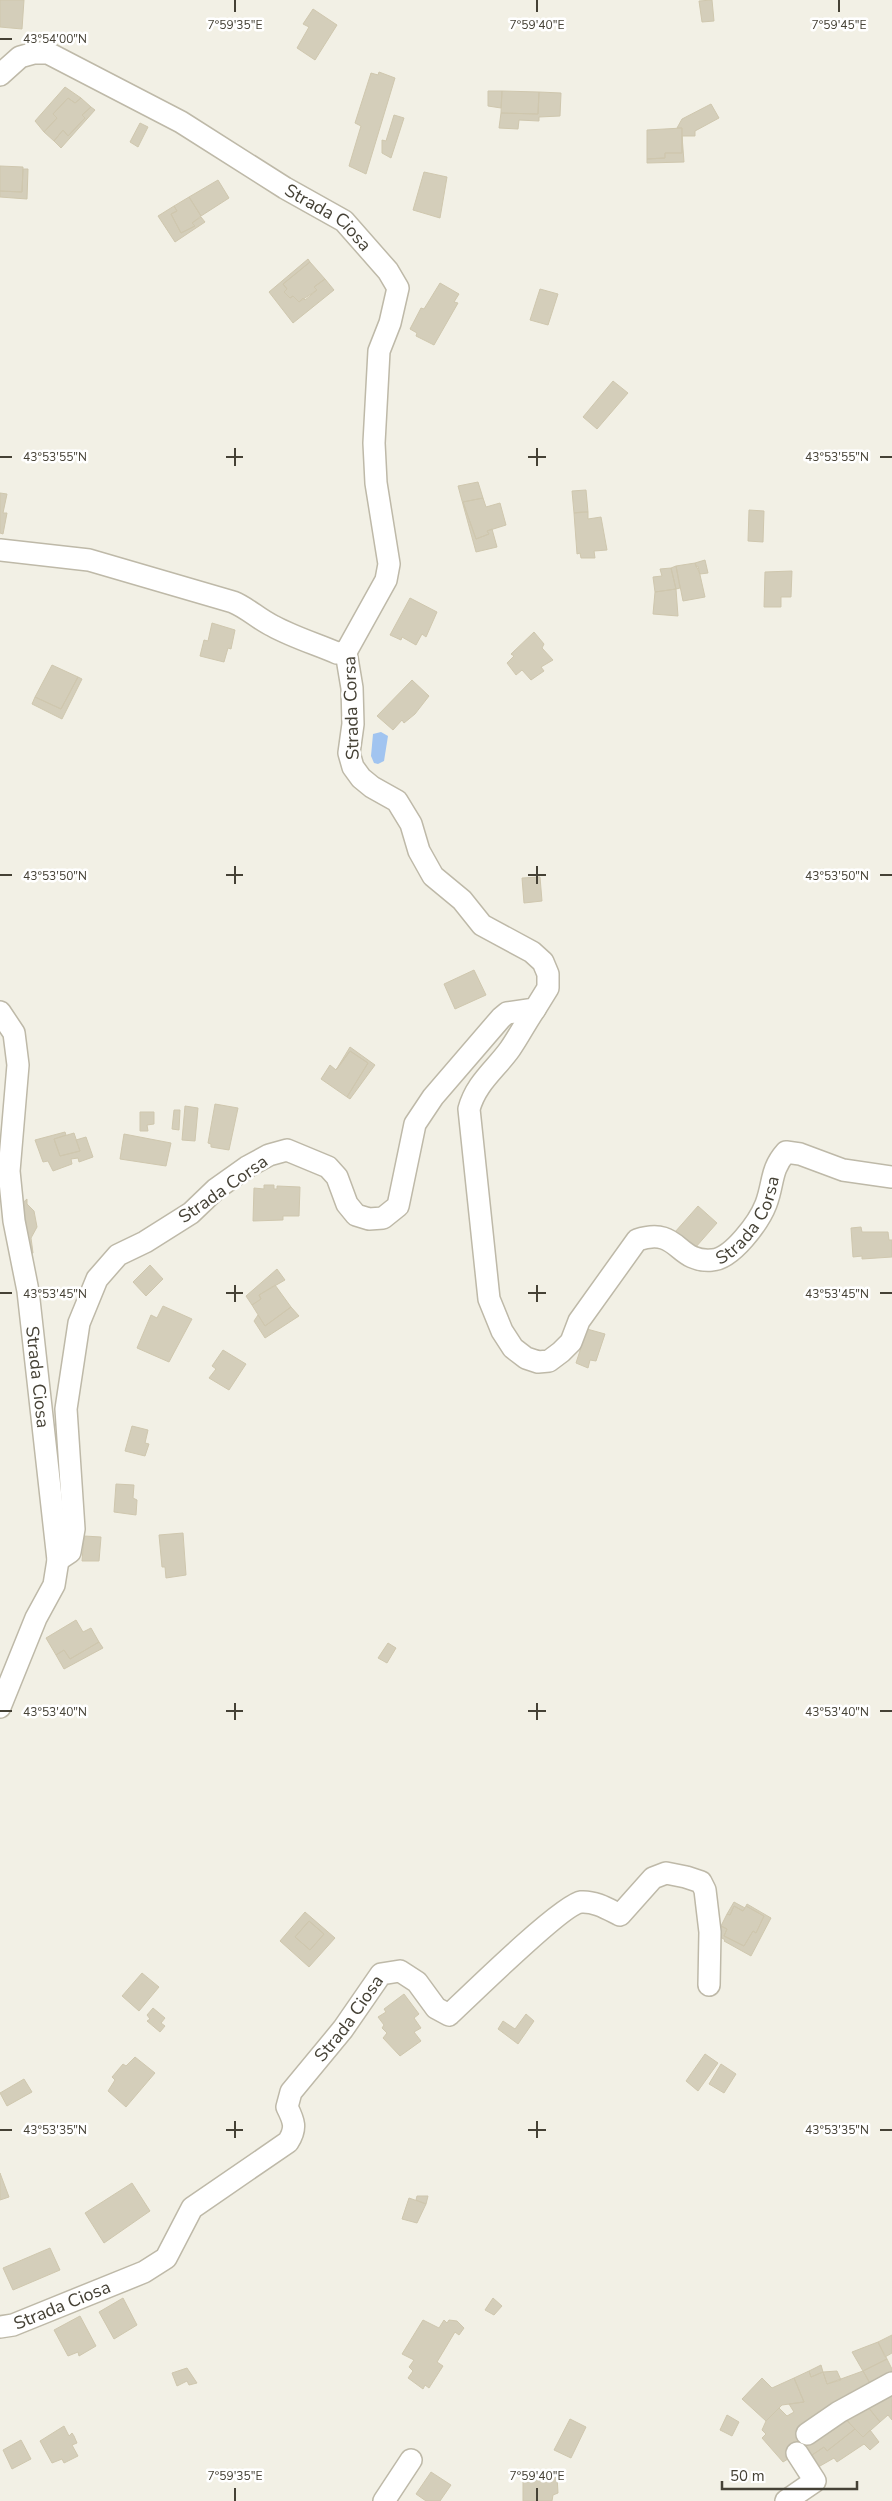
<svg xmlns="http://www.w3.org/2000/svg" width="892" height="2501" font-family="'Nunito Sans',sans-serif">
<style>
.water{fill:#a1c4f0}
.building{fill:#d4ceba;stroke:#cfc7ae;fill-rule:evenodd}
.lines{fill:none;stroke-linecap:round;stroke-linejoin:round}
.minor-casing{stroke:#beb9a8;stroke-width:24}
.minor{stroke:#fff;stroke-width:21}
.ticks{fill:none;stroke:#454135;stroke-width:2}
.labels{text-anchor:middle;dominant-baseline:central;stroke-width:5;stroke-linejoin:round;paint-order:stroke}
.street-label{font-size:18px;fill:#454135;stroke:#fff}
.ticks-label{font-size:12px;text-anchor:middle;fill:#454135;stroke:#fff;stroke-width:5;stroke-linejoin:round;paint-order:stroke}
</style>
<rect width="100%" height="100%" fill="#f2f0e5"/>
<path class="water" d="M 381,732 L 388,736 L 384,761 L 378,764 L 374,763 L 371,756 L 373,734 Z"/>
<path class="building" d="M 0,0 L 24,0 L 22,29 L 0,27 Z
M 712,0 L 714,21 L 702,22 L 699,1 Z
M 313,9 L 337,25 L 315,60 L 297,48 L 309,27 L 303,24 Z
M 379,72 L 395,78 L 366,174 L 349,166 L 361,126 L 355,123 L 371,73 L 378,75 Z
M 65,87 L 81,98 L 75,103 L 68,98 L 53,114 L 57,118 L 44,132 L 35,121 Z
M 488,91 L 502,91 L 501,108 L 488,106 Z
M 502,91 L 539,92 L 538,114 L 501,113 Z
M 539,92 L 561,93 L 560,116 L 539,117 L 539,121 L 519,120 L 518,129 L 499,128 L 501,113 L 538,114 Z
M 68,98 L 75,103 L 81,98 L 91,107 L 82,115 L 85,118 L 68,136 L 63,130 L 54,141 L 44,132 L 57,118 L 53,114 Z
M 711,104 L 719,118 L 695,131 L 695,136 L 682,136 L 684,162 L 647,163 L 647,159 L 665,158 L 665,153 L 682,153 L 682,128 L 677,128 L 682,119 Z
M 91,107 L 95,110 L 61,148 L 54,141 L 63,130 L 68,136 L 85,118 L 82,115 Z
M 394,115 L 404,118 L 391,158 L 382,153 L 382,140 L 386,141 Z
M 140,123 L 148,127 L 138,147 L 130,142 Z
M 682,128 L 682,153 L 665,153 L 665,158 L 647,159 L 647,130 Z
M 0,166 L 23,167 L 22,192 L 0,191 Z
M 23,169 L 28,169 L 27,199 L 0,197 L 0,191 L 22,192 Z
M 424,172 L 447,177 L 440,218 L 413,210 Z
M 218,180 L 229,198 L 201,216 L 189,197 Z
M 189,197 L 201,216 L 192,223 L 195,226 L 181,233 L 171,214 L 177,211 L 174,206 Z
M 174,206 L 177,211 L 171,214 L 181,233 L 195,226 L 192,223 L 201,217 L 205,222 L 175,242 L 158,216 Z
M 308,259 L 310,262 L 283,284 L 287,289 L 284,292 L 290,298 L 293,296 L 299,302 L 303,298 L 305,300 L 317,290 L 314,287 L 325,279 L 334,290 L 293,323 L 269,292 Z
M 310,262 L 325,279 L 314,287 L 317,290 L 299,302 L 293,296 L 290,298 L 284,292 L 287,289 L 283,284 Z
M 440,283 L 459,294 L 454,302 L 458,303 L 434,345 L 416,336 L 417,333 L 410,329 L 421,308 L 424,309 Z
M 540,289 L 558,294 L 548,325 L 530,320 Z
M 613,381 L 628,393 L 597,429 L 583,417 Z
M 478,482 L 483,498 L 463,502 L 476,539 L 489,534 L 487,531 L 492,529 L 497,547 L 476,552 L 458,486 Z
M 586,490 L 588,512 L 574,513 L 572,491 Z
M 0,493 L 7,494 L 3,513 L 7,513 L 3,534 L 0,533 Z
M 483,498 L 486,507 L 500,503 L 506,525 L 487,531 L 489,534 L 476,539 L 463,502 Z
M 749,510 L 764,511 L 763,542 L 748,541 Z
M 581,512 L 588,512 L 588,519 L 601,517 L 607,550 L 594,551 L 595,558 L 581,558 L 580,553 L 577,554 L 574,513 Z
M 705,560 L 708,573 L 700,574 L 695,563 Z
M 695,563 L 696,567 L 698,566 L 705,597 L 683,601 L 676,566 Z
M 676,566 L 680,588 L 676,589 L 671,568 Z
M 671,568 L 676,589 L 655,592 L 653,577 L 662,576 L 660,569 Z
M 792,571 L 791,597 L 781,597 L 781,607 L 764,607 L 765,572 Z
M 676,589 L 678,616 L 653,614 L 655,592 Z
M 410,598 L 437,612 L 426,637 L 422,634 L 416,645 L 402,637 L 401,640 L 390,635 Z
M 212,623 L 235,630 L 231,649 L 228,648 L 224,662 L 200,656 L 204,640 L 208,641 Z
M 534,632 L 544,644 L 542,648 L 553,660 L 541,667 L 544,671 L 531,680 L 522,670 L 516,675 L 507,663 L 514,656 L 511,654 Z
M 52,665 L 78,677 L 61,709 L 35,697 Z
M 78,677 L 82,679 L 62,719 L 32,704 L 35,697 L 61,709 Z
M 412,680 L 429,696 L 415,714 L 404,723 L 402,720 L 393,730 L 377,716 Z
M 540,877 L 542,901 L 524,903 L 522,878 Z
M 474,970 L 486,995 L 455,1009 L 444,984 Z
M 350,1047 L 375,1065 L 350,1099 L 347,1097 L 368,1063 L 350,1051 L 336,1070 Z
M 350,1051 L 368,1063 L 347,1097 L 321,1079 L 330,1065 L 336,1070 Z
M 215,1104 L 238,1108 L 229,1150 L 211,1147 L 211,1144 L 208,1143 Z
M 185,1106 L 198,1108 L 195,1141 L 182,1140 Z
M 174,1110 L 180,1110 L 179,1130 L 172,1129 Z
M 140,1112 L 154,1112 L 154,1124 L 147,1125 L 148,1131 L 140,1131 Z
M 65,1132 L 66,1135 L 54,1139 L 60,1156 L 80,1151 L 76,1140 L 86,1137 L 93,1157 L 79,1162 L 78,1158 L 71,1159 L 72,1164 L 53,1171 L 48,1161 L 43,1162 L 35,1140 Z
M 74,1133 L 80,1151 L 60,1156 L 54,1139 Z
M 124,1134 L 171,1143 L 166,1166 L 120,1159 Z
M 264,1185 L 274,1185 L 274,1189 L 277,1189 L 277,1186 L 300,1187 L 299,1216 L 283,1216 L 283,1220 L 253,1221 L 254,1188 L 264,1189 Z
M 27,1199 L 27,1204 L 34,1211 L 37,1227 L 31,1238 L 33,1253 L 27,1255 L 19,1206 Z
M 698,1206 L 717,1223 L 695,1248 L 675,1232 Z
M 861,1227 L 862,1232 L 888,1232 L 889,1240 L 892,1240 L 892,1257 L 862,1259 L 862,1256 L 853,1257 L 851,1228 Z
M 150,1265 L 163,1279 L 146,1296 L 133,1282 Z
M 277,1269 L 285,1280 L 259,1295 L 261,1299 L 252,1305 L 246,1296 Z
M 275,1285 L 291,1307 L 265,1326 L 252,1305 L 261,1299 L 259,1295 Z
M 163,1306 L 192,1319 L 169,1362 L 137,1348 L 151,1315 L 157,1318 Z
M 291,1307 L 299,1316 L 265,1338 L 254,1321 L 258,1315 L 265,1326 Z
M 587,1329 L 605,1334 L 596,1361 L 590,1360 L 588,1368 L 576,1363 Z
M 223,1350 L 246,1364 L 229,1390 L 209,1378 L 216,1369 L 212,1366 Z
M 132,1426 L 148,1430 L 145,1443 L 149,1444 L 145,1456 L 125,1451 Z
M 116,1484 L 134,1485 L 133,1498 L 137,1500 L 136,1515 L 114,1512 Z
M 183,1533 L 186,1575 L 166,1578 L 165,1567 L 162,1567 L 159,1535 Z
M 84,1536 L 101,1537 L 99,1561 L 82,1561 Z
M 76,1620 L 83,1632 L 91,1628 L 99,1642 L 70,1659 L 64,1650 L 56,1655 L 46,1638 Z
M 99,1642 L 103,1648 L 64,1669 L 56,1655 L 64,1650 L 70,1659 Z
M 388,1643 L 396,1648 L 387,1663 L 378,1658 Z
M 734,1902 L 745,1908 L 743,1911 L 734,1906 L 730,1915 L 727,1914 Z
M 747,1904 L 771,1918 L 751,1956 L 724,1941 L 725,1940 L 716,1934 L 721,1926 L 727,1929 L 724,1936 L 744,1946 L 753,1931 L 756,1933 L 764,1916 L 746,1906 Z
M 734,1906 L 743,1911 L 746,1906 L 764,1916 L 756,1933 L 753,1931 L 744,1946 L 724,1936 L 727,1929 L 721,1926 L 727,1914 L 730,1915 Z
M 305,1912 L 335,1938 L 309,1967 L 280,1941 ZM 309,1921 L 324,1934 L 310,1950 L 295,1937 Z
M 309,1921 L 324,1934 L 310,1950 L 295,1937 Z
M 142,1973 L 159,1987 L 139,2011 L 122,1996 Z
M 404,1994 L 419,2014 L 414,2018 L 421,2028 L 414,2032 L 421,2041 L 400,2056 L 383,2038 L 387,2033 L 382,2028 L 384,2025 L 378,2017 L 386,2012 L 384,2009 Z
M 153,2008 L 165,2018 L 161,2023 L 165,2026 L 160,2032 L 147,2021 L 150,2019 L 147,2015 Z
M 526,2014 L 534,2021 L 518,2044 L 498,2029 L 503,2021 L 515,2029 Z
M 705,2054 L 718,2063 L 698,2091 L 686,2081 Z
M 135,2057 L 155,2073 L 126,2107 L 108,2091 L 115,2080 L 112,2077 L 123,2064 L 126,2066 Z
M 721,2064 L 736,2074 L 724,2093 L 709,2084 Z
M 24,2079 L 32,2092 L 7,2106 L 0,2093 Z
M 0,2173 L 9,2197 L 0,2200 Z
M 132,2183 L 150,2211 L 104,2243 L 85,2213 Z
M 417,2196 L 428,2196 L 426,2204 L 416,2200 Z
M 409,2198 L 426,2204 L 417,2223 L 402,2219 Z
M 50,2248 L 60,2270 L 13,2290 L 3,2268 Z
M 123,2298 L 137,2325 L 114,2339 L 99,2312 Z
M 493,2298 L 502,2306 L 494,2315 L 485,2310 Z
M 80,2316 L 96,2346 L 79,2356 L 78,2352 L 68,2356 L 54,2330 Z
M 423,2320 L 439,2328 L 444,2320 L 447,2323 L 449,2320 L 457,2321 L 464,2328 L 459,2335 L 455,2332 L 437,2362 L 443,2366 L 429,2388 L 425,2385 L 423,2389 L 408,2378 L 413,2371 L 409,2367 L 414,2360 L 402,2354 Z
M 892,2335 L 892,2353 L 885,2357 L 878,2342 Z
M 878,2342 L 887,2359 L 863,2371 L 852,2352 Z
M 887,2359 L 892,2369 L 892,2380 L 875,2392 L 863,2371 Z
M 821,2365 L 823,2372 L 811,2377 L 809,2371 Z
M 187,2368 L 197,2383 L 189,2385 L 187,2381 L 177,2386 L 172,2373 Z
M 809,2371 L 811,2377 L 823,2372 L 827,2384 L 863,2371 L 875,2392 L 811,2437 L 801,2451 L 783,2462 L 762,2438 L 766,2434 L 762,2430 L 766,2421 L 779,2408 L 787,2416 L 794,2412 L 789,2404 L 804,2402 L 794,2378 Z
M 837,2371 L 841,2380 L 827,2384 L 823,2372 Z
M 762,2378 L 772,2388 L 794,2378 L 804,2402 L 782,2405 L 766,2421 L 742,2399 Z
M 892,2386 L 892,2420 L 888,2415 L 880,2422 L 864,2402 Z
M 864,2402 L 880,2422 L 863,2437 L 847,2421 Z
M 842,2414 L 855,2429 L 827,2451 L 824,2447 L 806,2459 L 801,2451 L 811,2437 Z
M 727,2415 L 739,2422 L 732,2436 L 720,2430 Z
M 570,2419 L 586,2427 L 571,2458 L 554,2450 Z
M 64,2426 L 69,2436 L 72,2433 L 74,2436 L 77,2443 L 72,2445 L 78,2456 L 64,2463 L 62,2459 L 52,2463 L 40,2441 Z
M 855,2429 L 863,2437 L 870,2430 L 879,2442 L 870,2450 L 864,2444 L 837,2462 L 834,2458 L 813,2470 L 806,2459 L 824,2447 L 827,2451 Z
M 21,2440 L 31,2459 L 12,2469 L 3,2450 Z
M 431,2472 L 451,2485 L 440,2501 L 426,2501 L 416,2494 Z
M 523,2476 L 557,2476 L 558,2493 L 553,2495 L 552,2501 L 523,2501 Z"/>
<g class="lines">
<defs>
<g id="minor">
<path id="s1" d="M 0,75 L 20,57 L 34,53 L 48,53 L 181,122 L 285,188 L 344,221 L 388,271 L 398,288 L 390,323 L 379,351 L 374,443 L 376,483 L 389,564 L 386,580 L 346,652 L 352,688 L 353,724 L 349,753 L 353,767 L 361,778 L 372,787 L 397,801 L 411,824 L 419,851 L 433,876 L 462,900 L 482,925 L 532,952 L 543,962 L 548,974 L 548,988 L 535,1009 L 507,1013 L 501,1018 L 433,1097 L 415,1124 L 398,1206 L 383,1218 L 369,1219 L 356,1215 L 347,1204 L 337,1177 L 328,1167 L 287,1150 L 269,1155 L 247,1167 L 216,1189 L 191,1213 L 145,1242 L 118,1255 L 97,1279 L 79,1323 L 66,1409 L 74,1529 L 70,1552 L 58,1560"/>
<path d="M 0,550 L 89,560 L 233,602 C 248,608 258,619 273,626 C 293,637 316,644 337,653 L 346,652"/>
<path id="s2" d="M 535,1009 C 526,1022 519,1036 510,1049 C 495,1070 476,1083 469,1109 L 489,1299 L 502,1331 L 513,1348 L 526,1358 L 538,1362 L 549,1361 L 561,1352 L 571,1342 L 579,1321 L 637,1240 C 680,1226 675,1263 712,1260 C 732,1259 759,1222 766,1204 C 774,1183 770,1170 786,1152 L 800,1154 L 843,1170 L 892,1177"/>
<path id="s3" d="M 0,1012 L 14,1033 L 18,1065 L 9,1171 L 14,1221 L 28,1291 L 58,1560 L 54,1585 L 36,1618 L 0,1707"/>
<path id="s4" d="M 0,2327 L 13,2325 L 144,2272 L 166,2258 L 192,2208 L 288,2142 C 297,2128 294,2121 287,2107 L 291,2092 L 343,2029 L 381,1974 L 400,1971 L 417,1982 L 436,2008 L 449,2015 C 468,1997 563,1904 581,1902 C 595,1901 608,1909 620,1915 L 653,1878 L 666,1873 L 686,1877 L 701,1882 L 705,1890 L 710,1932 L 709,1985"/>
<path d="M 807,2434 L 839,2412 L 892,2383"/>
<path d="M 384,2501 L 411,2460"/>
<path d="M 786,2501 L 815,2481 L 797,2453"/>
</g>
</defs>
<use href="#minor" class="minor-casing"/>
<use href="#minor" class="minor"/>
</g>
<path class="ticks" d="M 235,0 L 235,12M 537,0 L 537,12M 839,0 L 839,12M 0,39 L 12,39M 235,448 L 235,466M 537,448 L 537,466M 0,457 L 12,457M 226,457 L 243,457M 528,457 L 546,457M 880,457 L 892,457M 235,866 L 235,884M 537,866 L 537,884M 0,875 L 12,875M 226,875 L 243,875M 528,875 L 546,875M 880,875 L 892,875M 235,1285 L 235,1302M 537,1285 L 537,1302M 0,1293 L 12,1293M 226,1293 L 243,1293M 528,1293 L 546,1293M 880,1293 L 892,1293M 235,1703 L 235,1720M 537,1703 L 537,1720M 0,1711 L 12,1711M 226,1711 L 243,1711M 528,1711 L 546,1711M 880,1711 L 892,1711M 235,2121 L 235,2138M 537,2121 L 537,2138M 0,2130 L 12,2130M 226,2130 L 243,2130M 528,2130 L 546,2130M 880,2130 L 892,2130M 235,2488 L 235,2501M 537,2488 L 537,2501"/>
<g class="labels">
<g class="street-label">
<text stroke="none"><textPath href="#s1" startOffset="381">Strada Ciosa</textPath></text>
<text transform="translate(351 708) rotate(-92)">Strada Corsa</text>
<text transform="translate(223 1189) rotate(-35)">Strada Corsa</text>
<text stroke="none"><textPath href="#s2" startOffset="696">Strada Corsa</textPath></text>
<text stroke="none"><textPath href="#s3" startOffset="372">Strada Ciosa</textPath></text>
<text stroke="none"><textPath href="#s4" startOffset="500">Strada Ciosa</textPath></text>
<text stroke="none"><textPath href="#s4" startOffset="66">Strada Ciosa</textPath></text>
</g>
</g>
<g class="ticks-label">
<text x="235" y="29">7°59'35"E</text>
<text x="537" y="29">7°59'40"E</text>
<text x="839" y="29">7°59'45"E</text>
<text x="55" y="43">43°54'00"N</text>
<text x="55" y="461">43°53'55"N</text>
<text x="837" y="461">43°53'55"N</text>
<text x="55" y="880">43°53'50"N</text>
<text x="837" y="880">43°53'50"N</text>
<text x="55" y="1298">43°53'45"N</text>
<text x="837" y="1298">43°53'45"N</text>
<text x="55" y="1716">43°53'40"N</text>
<text x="837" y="1716">43°53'40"N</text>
<text x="55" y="2134">43°53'35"N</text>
<text x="837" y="2134">43°53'35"N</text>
<text x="235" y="2480">7°59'35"E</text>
<text x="537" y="2480">7°59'40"E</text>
</g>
<path d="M722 2481v8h135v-8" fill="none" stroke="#454135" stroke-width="2.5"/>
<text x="730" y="2481" font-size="15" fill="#454135" stroke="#ffffff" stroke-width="4" paint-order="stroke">50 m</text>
</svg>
